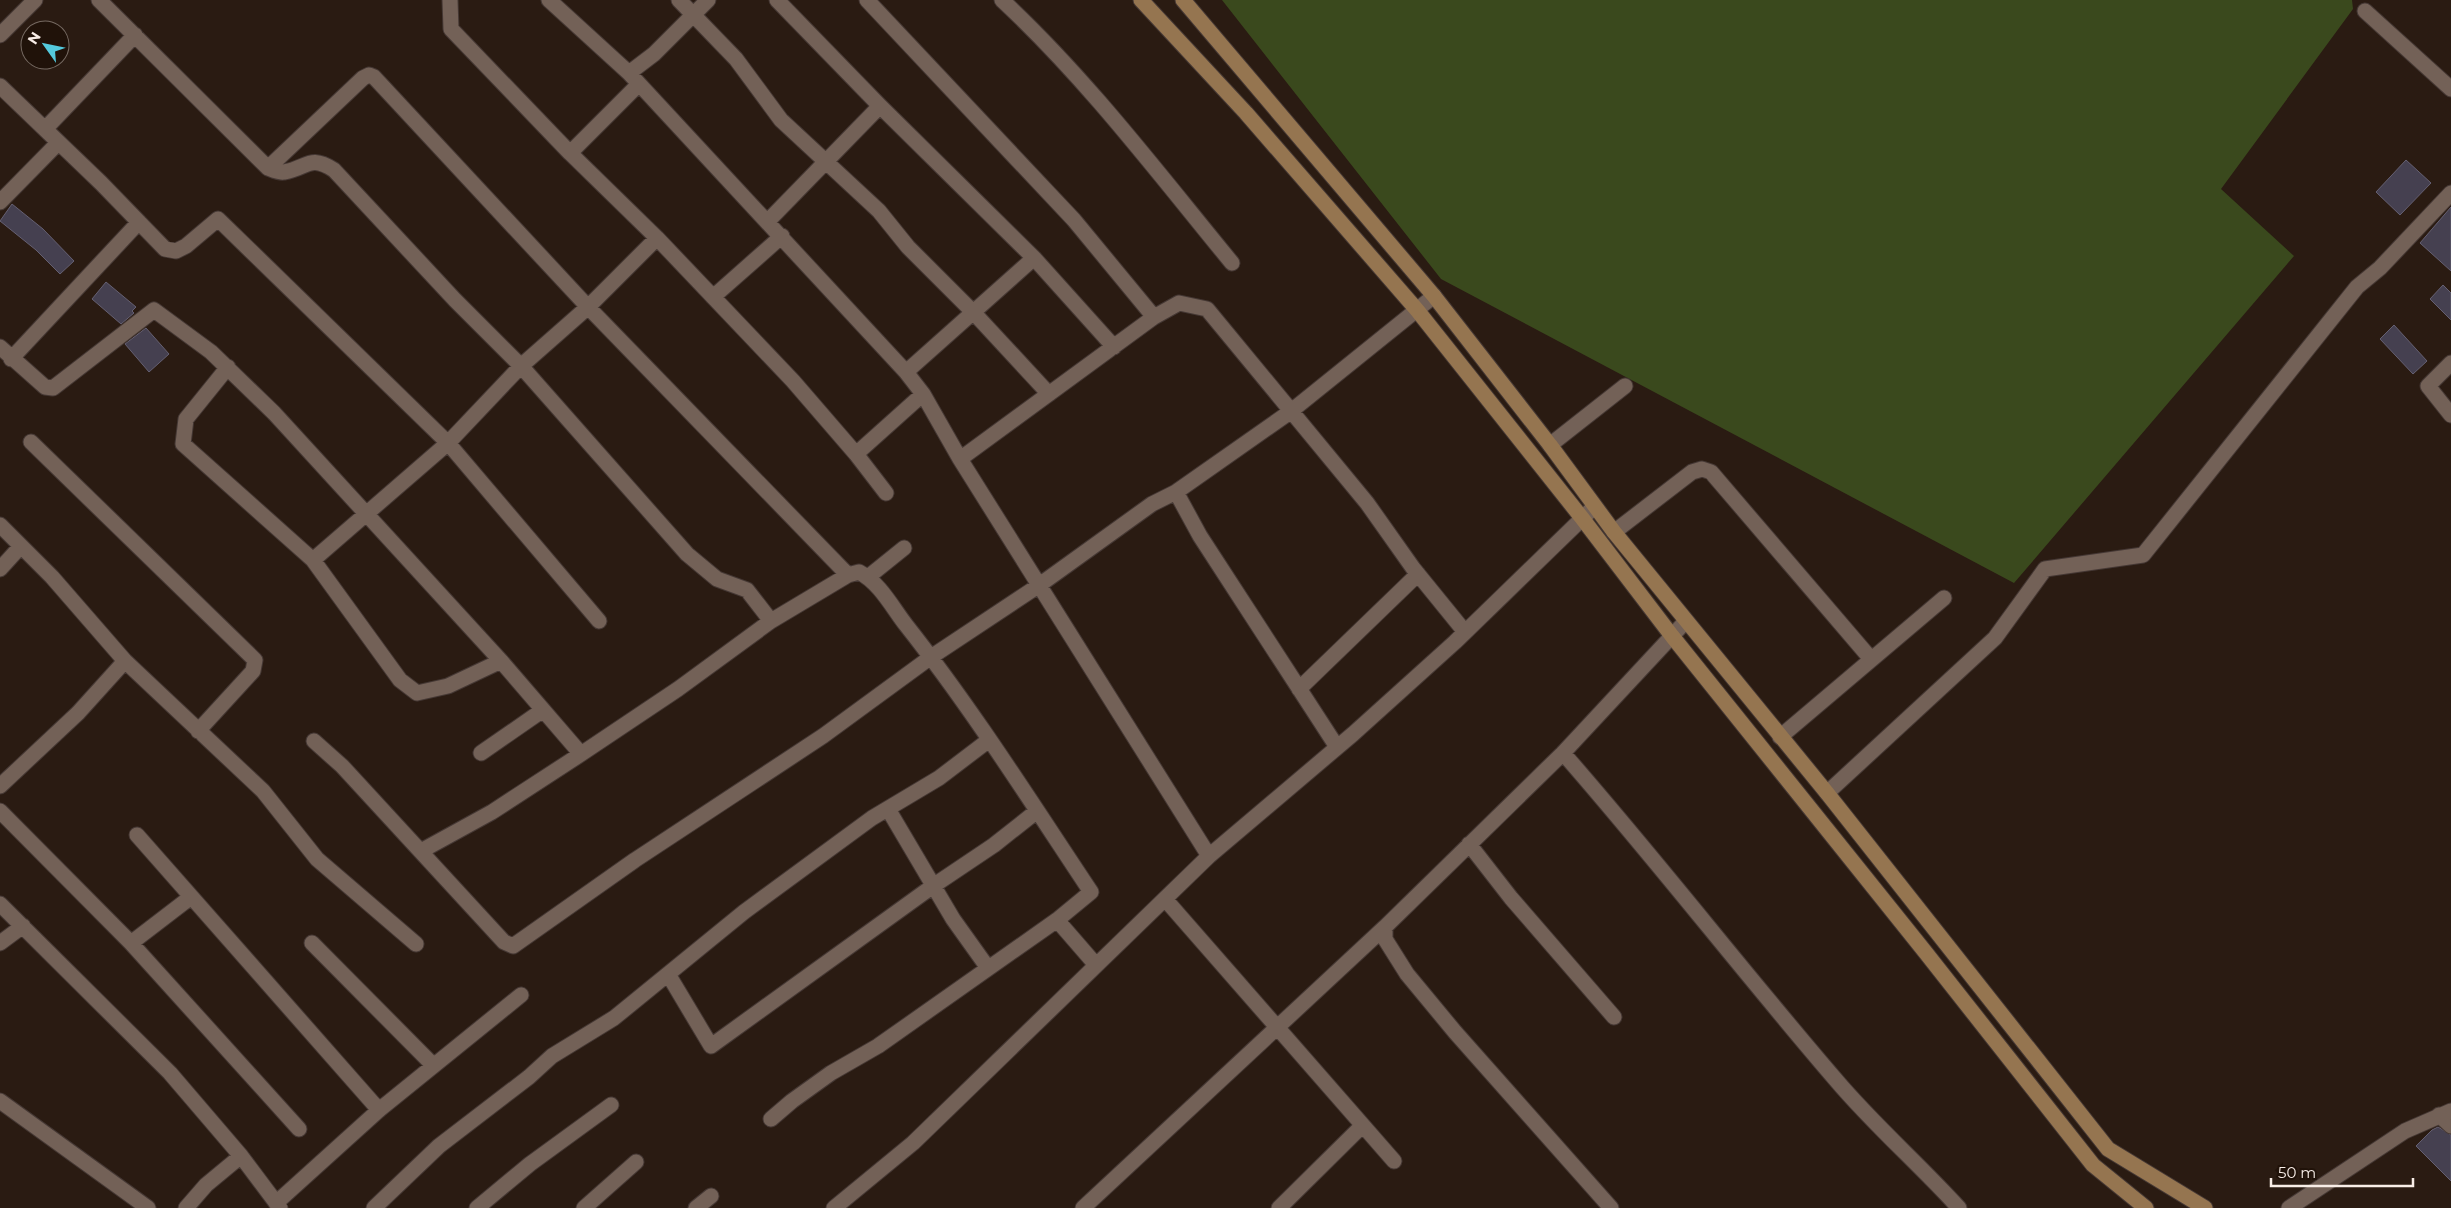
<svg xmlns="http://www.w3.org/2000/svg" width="2451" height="1208" font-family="Montserrat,sans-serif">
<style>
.green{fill:#3a491d}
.building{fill:#454050;stroke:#656072}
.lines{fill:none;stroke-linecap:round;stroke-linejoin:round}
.street-casing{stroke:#453834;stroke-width:17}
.secondary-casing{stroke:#453834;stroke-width:17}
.street{stroke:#736157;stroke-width:15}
.secondary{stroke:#957550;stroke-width:15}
</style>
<rect width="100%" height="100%" fill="#2a1b12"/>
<path class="green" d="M 1222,0 L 2352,0 L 2353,9 L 2221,189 L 2294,256 L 2014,583 L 1441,279 Z"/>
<path class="building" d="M 2406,160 L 2431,183 L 2400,215 L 2376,192 Z
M 12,204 L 43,229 L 74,261 L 60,274 L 36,250 L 0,221 Z
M 2451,207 L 2451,271 L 2420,243 Z
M 106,282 L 136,307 L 132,311 L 134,313 L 121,324 L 92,299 Z
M 2443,285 L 2451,293 L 2451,320 L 2430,299 Z
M 2394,325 L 2427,361 L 2413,374 L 2380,339 Z
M 146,328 L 169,354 L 149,372 L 125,344 Z
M 2438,1127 L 2451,1135 L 2451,1181 L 2416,1146 L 2432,1130 Z"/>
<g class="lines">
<defs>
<path id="street" d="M 99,0 L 268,168 C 273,170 279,173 284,172 C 308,168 309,154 334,170 L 455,300 L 521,366 L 687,554 L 717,579 L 747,590 L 771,621
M 450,0 L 451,29 L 570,153 L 639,84
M 549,0 L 629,73 L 906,372 L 923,394 L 960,459
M 679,0 L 736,59 L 781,120 L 879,211 L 908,247 L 974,313 L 1049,394
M 777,0 L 880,106 L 1034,258 L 1114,347
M 867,0 L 1074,220 L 1154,317
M 1002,0 C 1087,79 1158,173 1232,263
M 2365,11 L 2451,89
M 0,35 L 35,0
M 629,73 L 654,54 L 708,0
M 0,86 L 101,183 L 165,249 L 176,251 L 186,246 L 218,219 L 448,443 L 599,621
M 45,129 L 135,35
M 268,168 L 363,78 L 369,75 L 374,77 L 588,307 L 848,575
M 0,202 L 58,143
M 768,221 L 880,106
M 657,238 L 793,381 L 856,454 L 886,493
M 713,297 L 782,236
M 0,347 L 45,387 L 53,388 L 154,310 L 211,352 L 274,413 L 501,661 L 581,754
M 11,359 L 139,222
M 2451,363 L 2428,386 L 2451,415
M 228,367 L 186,419 L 183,444 L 313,560 L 400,680 L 417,693 L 448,686 L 501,661
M 906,372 L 1034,258
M 31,442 L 255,660 L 253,671 L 198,731
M 1550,445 L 1625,386
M 856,454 L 923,394
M 1176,492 L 1290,412 L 1434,296
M 0,525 L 52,577 L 125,661 L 78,713 L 0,786
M 1614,532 L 1692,472 L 1702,469 L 1711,472 L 1871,659
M 313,560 L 448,443 L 521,366 L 588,307 L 657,238 L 570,153
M 0,569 L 21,546
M 868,577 L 904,548
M 125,661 L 263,791 L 317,859 L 416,944
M 1299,689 L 1418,574
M 1780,737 L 1944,598
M 314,741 L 342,766 L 504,942 L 513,946 L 635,860 L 823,736 L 931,657 L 1038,586 L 1152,504 L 1176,492 L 1200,536 L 1337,747
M 481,753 L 543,710
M 1563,753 C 1656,859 1743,972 1836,1080 C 1874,1125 1919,1164 1959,1208
M 1827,793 L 1995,638 L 2045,569 L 2143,555 L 2357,287 L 2380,268 L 2451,193
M 888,809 L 953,919 L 988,968
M 0,811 L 131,943 L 299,1129
M 137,835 L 379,1110
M 1469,844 L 1511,898 L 1614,1017
M 421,851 L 492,812 L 581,754 L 678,689 L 771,621 L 848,575 L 859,572 C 880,583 892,607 906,625 C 973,710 1031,802 1091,892 L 1057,920 L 878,1046 L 831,1073 L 792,1101 L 771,1119
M 1209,856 L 960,459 L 1154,317 L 1179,303 L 1207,309 L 1367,503 L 1413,568 L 1465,632
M 1165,899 L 1394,1161
M 0,904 L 170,1073 L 241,1156 L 280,1208
M 1057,920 L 1096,965
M 0,943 L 23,926
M 131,943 L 191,897
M 312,943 L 433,1065
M 668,974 L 711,1046 L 933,886 L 994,845 L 1037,811
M 0,1101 L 148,1208
M 2439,1115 L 2451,1126
M 276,1203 L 379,1110 L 521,995
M 186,1208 L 206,1185 L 241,1156
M 374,1208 L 439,1146 L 529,1077 L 552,1056 L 614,1018 L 744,912 L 872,818 L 939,778 L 989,740
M 477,1208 L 530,1164 L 611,1105
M 584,1208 L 636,1162
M 696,1208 L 711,1196
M 834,1208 L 913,1143 L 1209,856 L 1353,734 L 1455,642 L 1594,507
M 1083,1208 L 1385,927
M 1279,1208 L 1362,1126
M 1611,1208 L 1455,1032 L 1407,974 L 1385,939 L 1385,927 L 1563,753 L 1685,622
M 2289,1208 L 2405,1131 L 2451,1111"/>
<path id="secondary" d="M 1141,0 L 1246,113 L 1417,310 L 1582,518 L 1672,636 L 1926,953 L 2093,1165 L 2146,1208
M 1183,0 L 1434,296 L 1550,445 L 1614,532 L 1827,793 L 2108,1149 L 2205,1208"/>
</defs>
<use href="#street" class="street-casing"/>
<use href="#secondary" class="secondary-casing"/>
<use href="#street" class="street"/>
<use href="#secondary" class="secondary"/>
</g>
<g transform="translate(45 45) rotate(303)"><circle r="24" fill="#201209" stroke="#766a62"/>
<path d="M0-4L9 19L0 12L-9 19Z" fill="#54cadd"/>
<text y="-8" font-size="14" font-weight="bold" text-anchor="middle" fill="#f8ede7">N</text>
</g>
<path d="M2271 1178v8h142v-8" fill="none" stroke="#f8ede7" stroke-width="2.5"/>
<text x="2278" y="1178" font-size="15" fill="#f8ede7" stroke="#201209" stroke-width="4" paint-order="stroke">50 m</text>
</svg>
